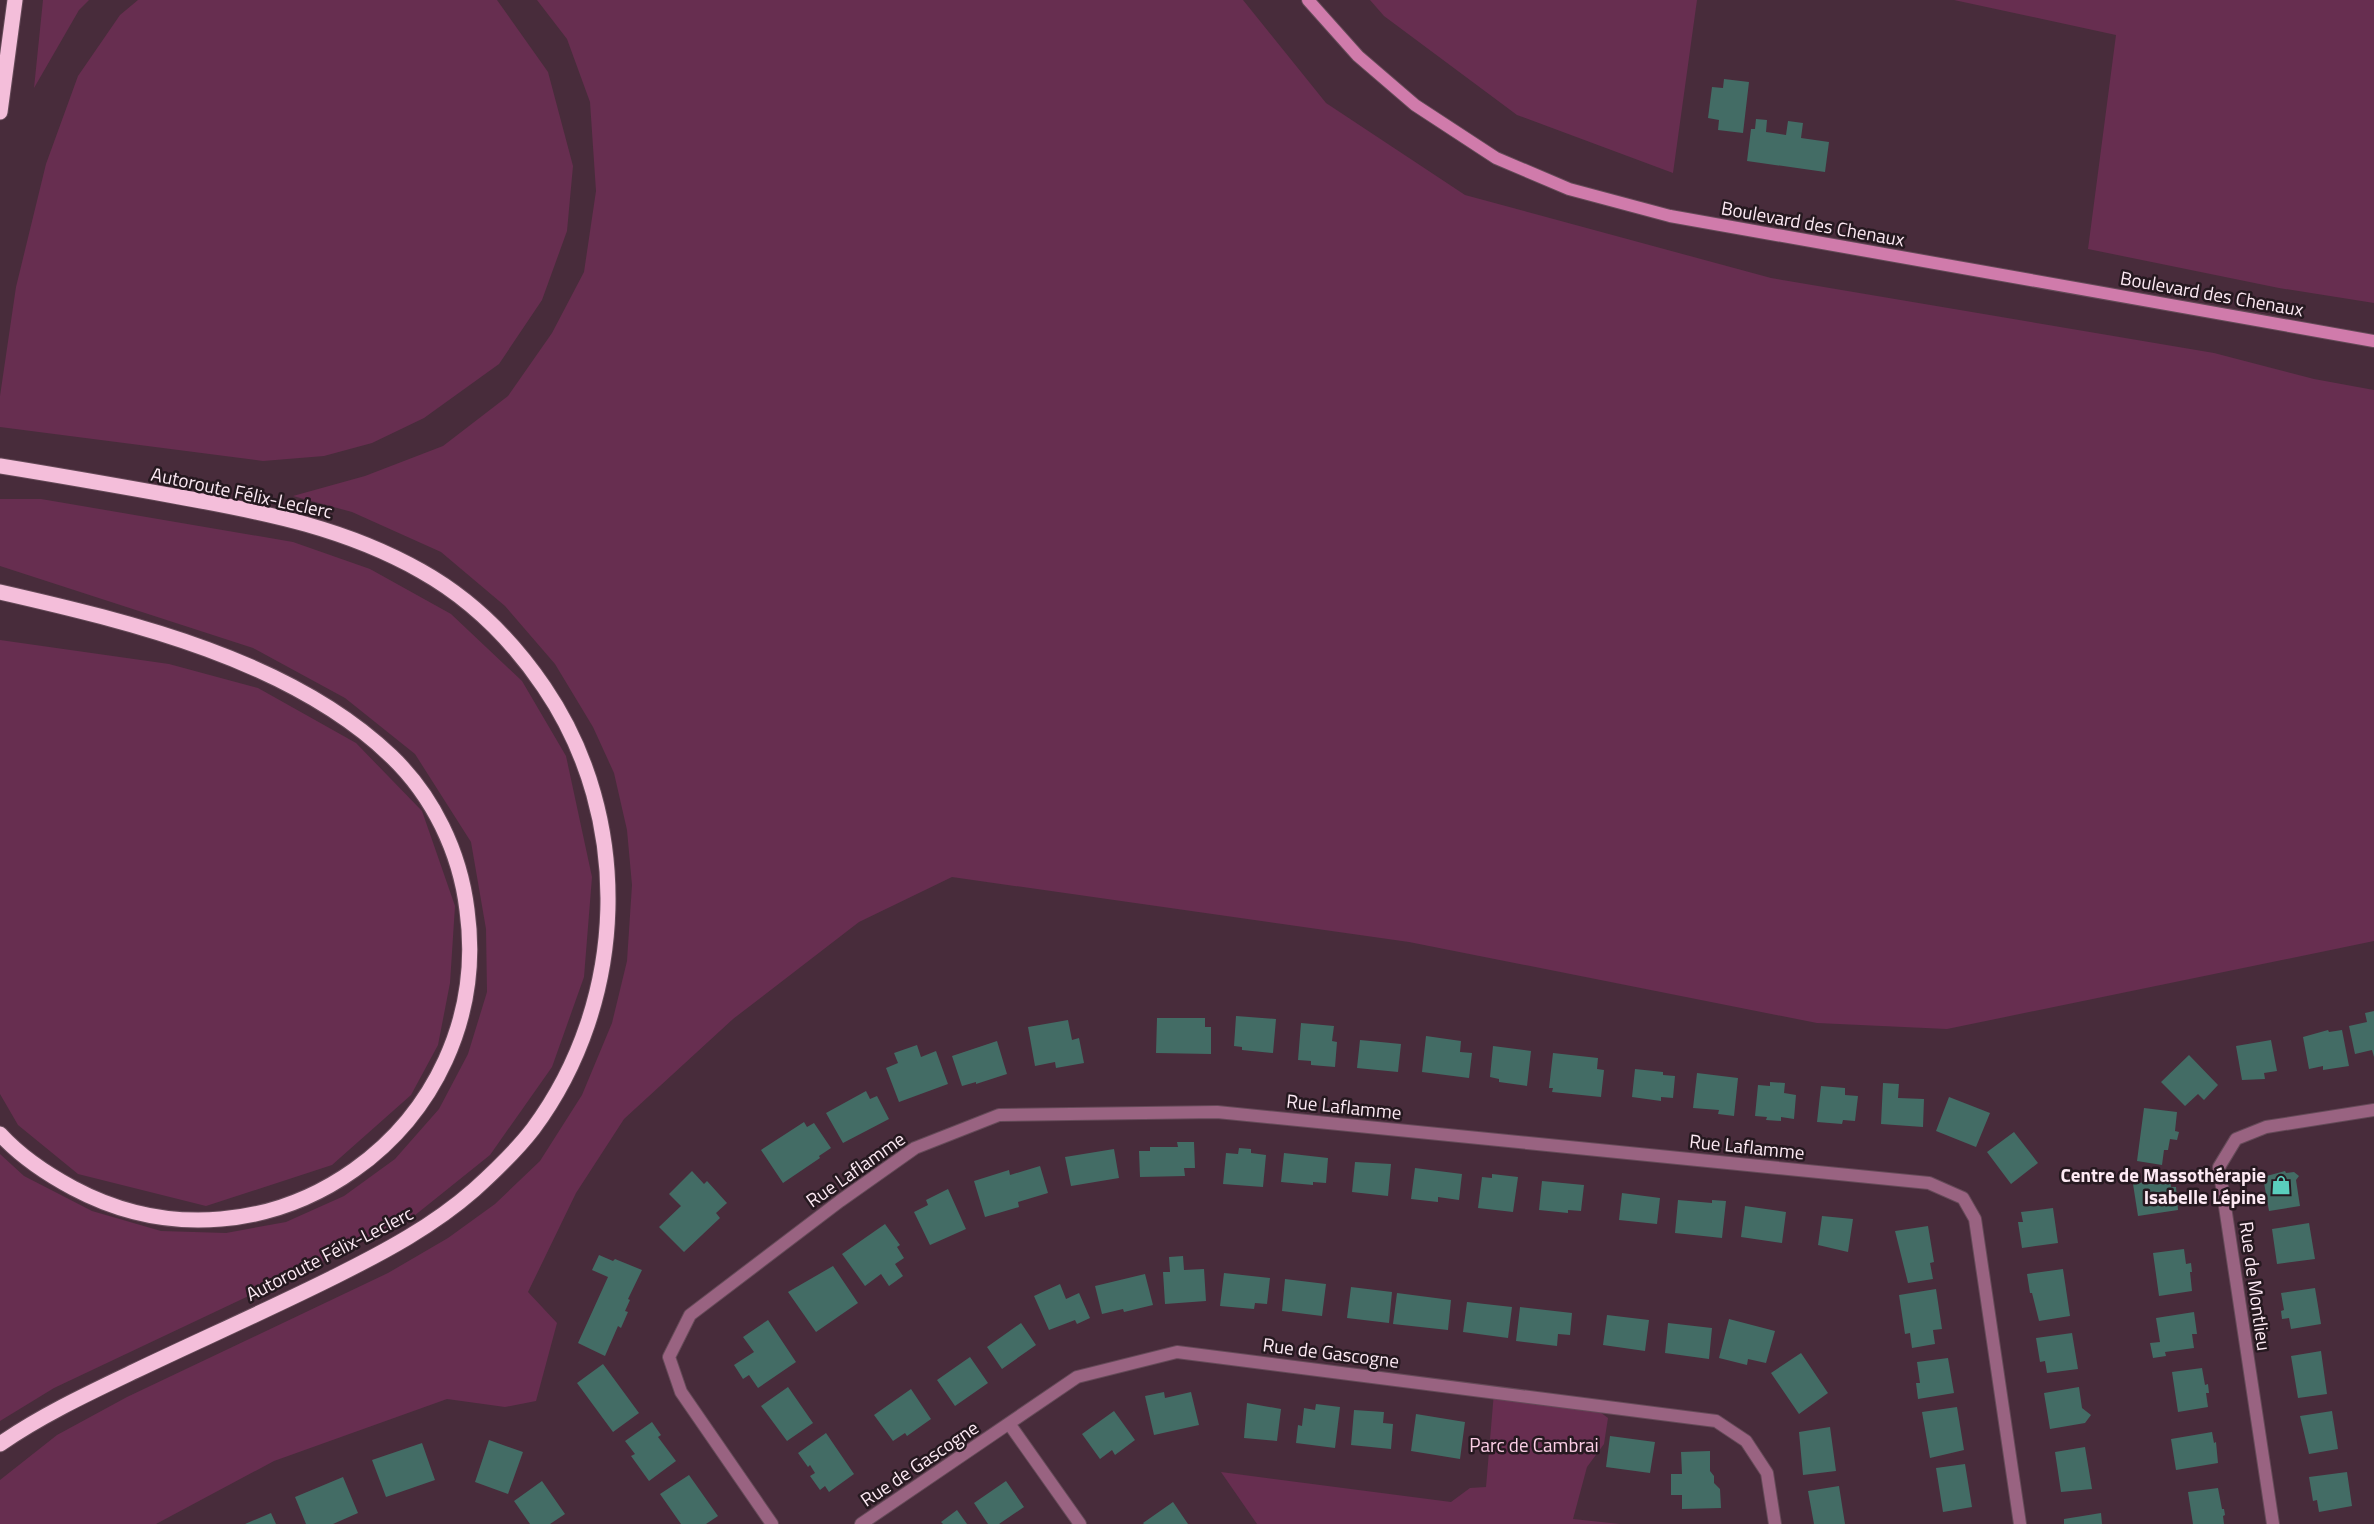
<svg xmlns="http://www.w3.org/2000/svg" width="2374" height="1524" font-family="'Titillium Web',sans-serif">
<style>
.green{fill:#672e50}
.building{fill:#436c65}
.lines{fill:none;stroke-linecap:round;stroke-linejoin:round}
.street-casing{stroke:#654a58;stroke-width:14}
.secondary-casing{stroke:#654a58;stroke-width:14}
.highway-casing{stroke:#654a58;stroke-width:17}
.street{stroke:#996381;stroke-width:12}
.secondary{stroke:#d07bab;stroke-width:12}
.highway{stroke:#f4beda;stroke-width:15}
.labels{text-anchor:middle;dominant-baseline:central;stroke-width:5;stroke-linejoin:round;paint-order:stroke}
.street-label{font-size:19px;fill:#fce9f3;stroke:#261920}
.poi-label{font-size:19px;font-weight:bold;fill:#fce9f3;stroke:#261920;text-anchor:end}
.park-label{font-size:19px;fill:#fccfe6;stroke:#261920}
</style>
<rect width="100%" height="100%" fill="#482c3b"/>
<path class="green" d="M 43,0 L 89,0 L 79,10 L 34,88 Z
M 138,0 L 497,0 L 548,72 L 573,166 L 567,231 L 542,300 L 499,364 L 424,418 L 372,443 L 324,456 L 263,461 L 0,427 L 0,396 L 16,287 L 46,164 L 78,76 L 120,15 Z
M 537,0 L 1243,0 L 1326,103 L 1465,195 L 1771,278 L 2214,353 L 2314,379 L 2374,390 L 2374,941 L 1947,1029 L 1817,1023 L 1409,942 L 952,877 L 859,922 L 733,1019 L 624,1119 L 576,1193 L 528,1292 L 557,1323 L 536,1401 L 505,1407 L 447,1399 L 274,1461 L 156,1524 L 0,1524 L 0,1480 L 57,1435 L 127,1397 L 388,1273 L 448,1238 L 495,1204 L 540,1161 L 582,1095 L 612,1023 L 627,961 L 632,885 L 627,830 L 614,773 L 593,727 L 555,664 L 505,606 L 441,552 L 352,512 L 293,496 L 365,476 L 443,446 L 508,396 L 552,333 L 584,272 L 596,191 L 590,102 L 567,39 Z
M 1370,0 L 1697,0 L 1673,173 L 1517,115 L 1384,16 Z
M 1954,0 L 2374,0 L 2374,303 L 2279,288 L 2088,249 L 2116,35 Z
M 0,499 L 41,499 L 293,542 L 370,569 L 451,614 L 522,681 L 566,756 L 592,877 L 584,977 L 552,1067 L 490,1155 L 409,1220 L 54,1388 L 0,1421 L 0,1154 L 24,1176 L 92,1211 L 161,1231 L 226,1233 L 286,1222 L 344,1196 L 395,1159 L 439,1109 L 468,1054 L 487,992 L 486,929 L 471,842 L 415,754 L 345,698 L 253,648 L 0,566 Z
M 0,640 L 169,664 L 258,688 L 356,743 L 422,811 L 455,906 L 450,983 L 438,1045 L 411,1095 L 332,1165 L 206,1206 L 78,1174 L 18,1125 L 0,1094 Z
M 1494,1392 L 1593,1407 L 1608,1418 L 1604,1444 L 1587,1467 L 1573,1519 L 1620,1524 L 1257,1524 L 1221,1472 L 1451,1502 L 1470,1488 L 1486,1487 Z"/>
<path class="building" d="M 1724,79 L 1749,82 L 1743,133 L 1718,130 L 1719,120 L 1708,118 L 1712,87 L 1723,88 Z
M 1756,119 L 1767,120 L 1766,132 L 1786,135 L 1788,121 L 1803,123 L 1801,138 L 1829,142 L 1825,172 L 1747,161 L 1751,129 L 1755,129 Z
M 2374,1011 L 2374,1057 L 2372,1050 L 2355,1054 L 2349,1026 L 2367,1022 L 2365,1013 Z
M 1236,1016 L 1276,1019 L 1273,1053 L 1242,1050 L 1242,1047 L 1234,1046 Z
M 1157,1018 L 1205,1018 L 1205,1027 L 1211,1027 L 1211,1054 L 1156,1053 Z
M 1068,1020 L 1072,1040 L 1079,1038 L 1084,1063 L 1056,1068 L 1055,1062 L 1035,1066 L 1028,1027 Z
M 1301,1023 L 1334,1026 L 1332,1041 L 1337,1042 L 1335,1067 L 1311,1065 L 1311,1061 L 1298,1060 Z
M 2328,1030 L 2329,1032 L 2342,1030 L 2349,1066 L 2323,1070 L 2323,1066 L 2309,1069 L 2303,1037 Z
M 1426,1036 L 1461,1041 L 1460,1052 L 1472,1053 L 1469,1078 L 1422,1072 Z
M 1360,1040 L 1401,1044 L 1398,1072 L 1357,1068 Z
M 2271,1040 L 2277,1071 L 2264,1073 L 2265,1079 L 2242,1080 L 2236,1046 Z
M 997,1041 L 1007,1074 L 976,1084 L 976,1082 L 962,1086 L 952,1056 Z
M 917,1045 L 921,1057 L 936,1051 L 948,1084 L 899,1102 L 886,1068 L 898,1063 L 894,1053 Z
M 1493,1046 L 1531,1051 L 1527,1086 L 1499,1082 L 1499,1079 L 1490,1077 Z
M 1553,1053 L 1598,1058 L 1597,1069 L 1604,1070 L 1601,1097 L 1552,1092 L 1553,1088 L 1549,1088 Z
M 2189,1055 L 2218,1085 L 2204,1100 L 2198,1094 L 2185,1106 L 2161,1082 Z
M 1635,1069 L 1663,1072 L 1663,1075 L 1675,1076 L 1673,1098 L 1661,1097 L 1661,1101 L 1632,1097 Z
M 1697,1073 L 1738,1078 L 1734,1116 L 1718,1114 L 1719,1110 L 1693,1108 Z
M 1770,1082 L 1785,1083 L 1784,1093 L 1796,1095 L 1794,1119 L 1781,1117 L 1781,1121 L 1766,1120 L 1767,1117 L 1755,1116 L 1758,1085 L 1770,1086 Z
M 1883,1083 L 1899,1084 L 1898,1098 L 1924,1099 L 1923,1127 L 1881,1124 Z
M 1821,1086 L 1845,1088 L 1845,1095 L 1858,1096 L 1855,1121 L 1843,1120 L 1842,1124 L 1817,1122 Z
M 866,1091 L 870,1099 L 877,1096 L 889,1119 L 843,1143 L 826,1113 Z
M 1949,1097 L 1990,1113 L 1976,1147 L 1936,1131 Z
M 2144,1108 L 2177,1112 L 2175,1131 L 2179,1132 L 2177,1140 L 2170,1139 L 2168,1150 L 2164,1150 L 2162,1165 L 2137,1161 Z
M 804,1122 L 807,1127 L 814,1123 L 831,1148 L 819,1156 L 820,1158 L 783,1183 L 761,1150 Z
M 2014,1132 L 2038,1163 L 2011,1184 L 1987,1152 Z
M 1177,1142 L 1194,1142 L 1195,1168 L 1184,1168 L 1185,1176 L 1140,1177 L 1139,1151 L 1150,1151 L 1150,1147 L 1178,1147 Z
M 1239,1148 L 1251,1149 L 1251,1153 L 1266,1155 L 1263,1187 L 1223,1184 L 1226,1153 L 1238,1154 Z
M 1114,1149 L 1119,1178 L 1071,1186 L 1065,1157 Z
M 1284,1153 L 1328,1158 L 1326,1183 L 1313,1182 L 1313,1185 L 1281,1182 Z
M 1355,1162 L 1391,1164 L 1388,1196 L 1352,1192 Z
M 1040,1166 L 1048,1193 L 1018,1202 L 1019,1207 L 985,1217 L 974,1181 L 1009,1170 L 1010,1175 Z
M 1415,1168 L 1462,1174 L 1459,1200 L 1438,1197 L 1438,1202 L 1411,1199 Z
M 692,1171 L 704,1184 L 707,1181 L 727,1203 L 716,1213 L 720,1218 L 684,1252 L 659,1227 L 681,1206 L 669,1194 Z
M 2285,1171 L 2286,1173 L 2294,1172 L 2299,1176 L 2296,1180 L 2300,1206 L 2269,1211 L 2263,1177 Z
M 1492,1174 L 1518,1177 L 1513,1212 L 1478,1208 L 1482,1177 L 1492,1178 Z
M 2170,1178 L 2171,1187 L 2176,1187 L 2178,1210 L 2138,1216 L 2133,1184 Z
M 1542,1181 L 1584,1185 L 1581,1211 L 1568,1210 L 1568,1213 L 1539,1210 Z
M 948,1189 L 966,1229 L 930,1245 L 914,1212 L 928,1205 L 926,1200 Z
M 1622,1193 L 1660,1198 L 1657,1224 L 1619,1220 Z
M 1678,1200 L 1712,1203 L 1712,1200 L 1726,1201 L 1722,1238 L 1675,1233 Z
M 1745,1206 L 1786,1212 L 1782,1243 L 1741,1237 Z
M 2053,1208 L 2058,1243 L 2022,1248 L 2018,1222 L 2023,1222 L 2021,1212 Z
M 1822,1216 L 1853,1219 L 1848,1252 L 1818,1245 Z
M 2309,1223 L 2315,1259 L 2277,1264 L 2272,1229 Z
M 885,1224 L 900,1245 L 897,1247 L 904,1258 L 895,1264 L 903,1276 L 889,1286 L 881,1274 L 865,1286 L 842,1254 Z
M 1928,1226 L 1934,1262 L 1930,1263 L 1933,1279 L 1908,1283 L 1895,1231 Z
M 2184,1249 L 2186,1264 L 2191,1263 L 2192,1272 L 2190,1272 L 2192,1291 L 2159,1296 L 2153,1253 Z
M 599,1255 L 613,1261 L 615,1259 L 642,1270 L 628,1299 L 630,1300 L 625,1311 L 628,1312 L 621,1328 L 618,1326 L 605,1356 L 578,1343 L 608,1277 L 592,1270 Z
M 1183,1256 L 1184,1270 L 1204,1269 L 1206,1301 L 1165,1304 L 1163,1272 L 1170,1272 L 1169,1257 Z
M 833,1266 L 858,1303 L 816,1332 L 788,1292 Z
M 2063,1269 L 2070,1316 L 2039,1321 L 2032,1293 L 2030,1293 L 2027,1274 Z
M 1224,1273 L 1270,1278 L 1267,1304 L 1255,1303 L 1254,1309 L 1220,1306 Z
M 1145,1274 L 1153,1305 L 1124,1312 L 1123,1309 L 1102,1314 L 1095,1286 Z
M 1285,1279 L 1326,1284 L 1322,1316 L 1282,1311 Z
M 1060,1284 L 1066,1299 L 1079,1293 L 1090,1318 L 1077,1324 L 1075,1320 L 1049,1330 L 1034,1296 Z
M 1351,1287 L 1392,1292 L 1389,1323 L 1347,1318 Z
M 2315,1288 L 2321,1324 L 2291,1329 L 2289,1318 L 2282,1319 L 2281,1311 L 2284,1310 L 2281,1293 Z
M 1936,1289 L 1942,1329 L 1933,1330 L 1935,1344 L 1912,1348 L 1910,1333 L 1905,1334 L 1899,1295 Z
M 1397,1293 L 1451,1300 L 1448,1330 L 1393,1324 Z
M 1467,1302 L 1512,1307 L 1508,1338 L 1463,1332 Z
M 1520,1307 L 1572,1313 L 1570,1335 L 1558,1334 L 1557,1346 L 1516,1341 Z
M 2194,1312 L 2197,1334 L 2192,1334 L 2194,1348 L 2165,1352 L 2166,1356 L 2153,1358 L 2150,1343 L 2160,1342 L 2156,1318 Z
M 1607,1315 L 1649,1320 L 1645,1351 L 1603,1345 Z
M 1729,1319 L 1775,1331 L 1766,1363 L 1748,1359 L 1747,1365 L 1719,1358 Z
M 768,1320 L 796,1362 L 758,1388 L 749,1375 L 743,1379 L 734,1365 L 754,1352 L 743,1337 Z
M 1021,1323 L 1036,1345 L 1002,1369 L 987,1347 Z
M 1668,1323 L 1712,1328 L 1709,1359 L 1665,1353 Z
M 2072,1333 L 2078,1369 L 2047,1373 L 2045,1361 L 2040,1362 L 2036,1338 Z
M 2321,1351 L 2327,1394 L 2298,1398 L 2291,1356 Z
M 1801,1353 L 1828,1393 L 1799,1414 L 1771,1373 Z
M 970,1357 L 988,1383 L 955,1406 L 937,1380 Z
M 1948,1358 L 1954,1393 L 1918,1399 L 1916,1383 L 1920,1383 L 1917,1362 Z
M 603,1364 L 639,1413 L 613,1432 L 577,1383 Z
M 2202,1368 L 2205,1385 L 2208,1384 L 2209,1393 L 2206,1393 L 2208,1407 L 2178,1412 L 2172,1372 Z
M 788,1387 L 813,1423 L 787,1441 L 761,1406 Z
M 2079,1387 L 2082,1408 L 2091,1415 L 2085,1423 L 2050,1429 L 2044,1393 Z
M 911,1389 L 931,1419 L 907,1436 L 905,1433 L 893,1441 L 874,1415 Z
M 1164,1392 L 1165,1398 L 1191,1392 L 1199,1425 L 1154,1435 L 1145,1396 Z
M 1247,1403 L 1281,1409 L 1277,1441 L 1244,1438 Z
M 1316,1404 L 1340,1407 L 1335,1448 L 1296,1443 L 1298,1425 L 1302,1426 L 1304,1408 L 1315,1410 Z
M 1957,1407 L 1964,1450 L 1930,1458 L 1922,1412 Z
M 1354,1410 L 1384,1412 L 1383,1423 L 1393,1424 L 1391,1449 L 1351,1445 Z
M 1114,1411 L 1135,1440 L 1115,1455 L 1112,1450 L 1100,1459 L 1082,1434 Z
M 2332,1411 L 2338,1449 L 2309,1454 L 2300,1416 Z
M 1416,1414 L 1465,1422 L 1460,1459 L 1411,1451 Z
M 652,1422 L 661,1435 L 658,1437 L 676,1461 L 649,1481 L 631,1456 L 635,1454 L 625,1441 Z
M 1830,1427 L 1836,1471 L 1803,1475 L 1799,1432 Z
M 2212,1432 L 2214,1443 L 2216,1442 L 2218,1463 L 2176,1470 L 2171,1439 Z
M 826,1433 L 854,1474 L 829,1492 L 825,1486 L 820,1490 L 810,1476 L 815,1473 L 810,1465 L 808,1467 L 798,1453 Z
M 1610,1436 L 1655,1442 L 1650,1473 L 1606,1467 Z
M 489,1440 L 523,1452 L 508,1494 L 475,1482 Z
M 422,1443 L 435,1480 L 386,1497 L 372,1460 Z
M 2085,1447 L 2092,1489 L 2061,1492 L 2055,1452 Z
M 1710,1451 L 1710,1471 L 1714,1476 L 1714,1483 L 1720,1489 L 1721,1508 L 1682,1509 L 1682,1495 L 1671,1495 L 1671,1474 L 1682,1474 L 1681,1452 Z
M 1965,1464 L 1972,1507 L 1943,1512 L 1936,1468 Z
M 2347,1472 L 2352,1506 L 2319,1512 L 2317,1500 L 2313,1501 L 2309,1477 Z
M 689,1475 L 718,1516 L 706,1524 L 681,1524 L 660,1494 Z
M 343,1477 L 358,1513 L 333,1524 L 306,1524 L 295,1497 Z
M 542,1481 L 565,1514 L 550,1524 L 530,1524 L 514,1501 Z
M 1006,1481 L 1024,1507 L 999,1524 L 988,1524 L 974,1503 Z
M 1839,1486 L 1845,1524 L 1814,1524 L 1808,1491 Z
M 2218,1488 L 2222,1509 L 2224,1509 L 2225,1515 L 2223,1516 L 2224,1524 L 2193,1524 L 2188,1492 Z
M 1173,1502 L 1188,1524 L 1144,1524 L 1143,1523 Z
M 957,1510 L 967,1524 L 943,1524 L 941,1522 Z
M 271,1513 L 276,1524 L 245,1524 Z
M 2101,1513 L 2102,1524 L 2064,1524 L 2064,1519 Z"/>
<g class="lines">
<defs>
<path id="street" d="M 1010,1425 L 1080,1524
M 772,1524 L 681,1392 L 669,1357 L 690,1315 L 840,1201 L 915,1148 L 999,1115 L 1217,1112 L 1929,1183 L 1963,1198 L 1975,1219 L 2020,1524
M 861,1524 L 1077,1377 L 1177,1352 L 1716,1421 L 1746,1441 L 1767,1473 L 1775,1524
M 2273,1524 L 2219,1167 L 2236,1139 L 2266,1127 L 2374,1110"/>
<path id="secondary" d="M 1308,0 L 1358,56 L 1415,105 L 1496,158 L 1569,189 L 1670,216 L 2374,341"/>
<path id="highway" d="M 0,112 L 15,0
M 0,466 C 62,476 124,487 185,498 C 268,513 347,529 421,571 C 471,599 512,640 544,687 C 634,819 628,1001 533,1129 C 516,1151 495,1171 474,1190 C 433,1226 384,1252 336,1276 C 270,1309 202,1339 135,1371 C 89,1393 42,1415 0,1444
M 0,592 C 131,622 291,660 391,756 C 433,796 460,852 467,910 C 497,1128 268,1292 73,1188 C 45,1173 21,1157 0,1134"/>
</defs>
<use href="#street" class="street-casing"/>
<use href="#secondary" class="secondary-casing"/>
<use href="#highway" class="highway-casing"/>
<use href="#street" class="street"/>
<use href="#secondary" class="secondary"/>
<use href="#highway" class="highway"/>
</g>
<defs>
<symbol id="shop-bare" viewBox="-9 -9 18 18"><path d="M-5-2.5h2.3a2.7 3.5 0 0 1 5.4 0H5L5.5 6h-11ZM-1.5-2.5h3a1.5 2.3 0 0 0-3 0Z" fill="#5acebd" stroke="#261920" stroke-width="2.5" paint-order="stroke"/></symbol>
</defs>
<g fill-rule="evenodd">
<use href="#shop-bare" x="2267" y="1171" width="28" height="28"/>
</g>
<g class="labels">
<g class="street-label">
<text transform="translate(1813 223) rotate(10)">Boulevard des Chenaux</text>
<text transform="translate(2212 293) rotate(10)">Boulevard des Chenaux</text>
<text transform="translate(242 492) rotate(12)">Autoroute Félix-Leclerc</text>
<text transform="translate(1344 1106) rotate(6)">Rue Laflamme</text>
<text transform="translate(1747 1146) rotate(6)">Rue Laflamme</text>
<text transform="translate(855 1169) rotate(-35)">Rue Laflamme</text>
<text transform="translate(329 1253) rotate(-27)">Autoroute Félix-Leclerc</text>
<text transform="translate(2256 1286) rotate(82)">Rue de Montlieu</text>
<text transform="translate(1331 1352) rotate(7)">Rue de Gascogne</text>
<text transform="translate(919 1463) rotate(-34)">Rue de Gascogne</text>
</g>
<g class="poi-label">
<text x="2266" y="1174">Centre de Massothérapie<tspan x="2266" dy="22">Isabelle Lépine</tspan></text>
</g>
<g class="park-label">
<text x="1534" y="1444">Parc de Cambrai</text>
</g>
</g>
</svg>
